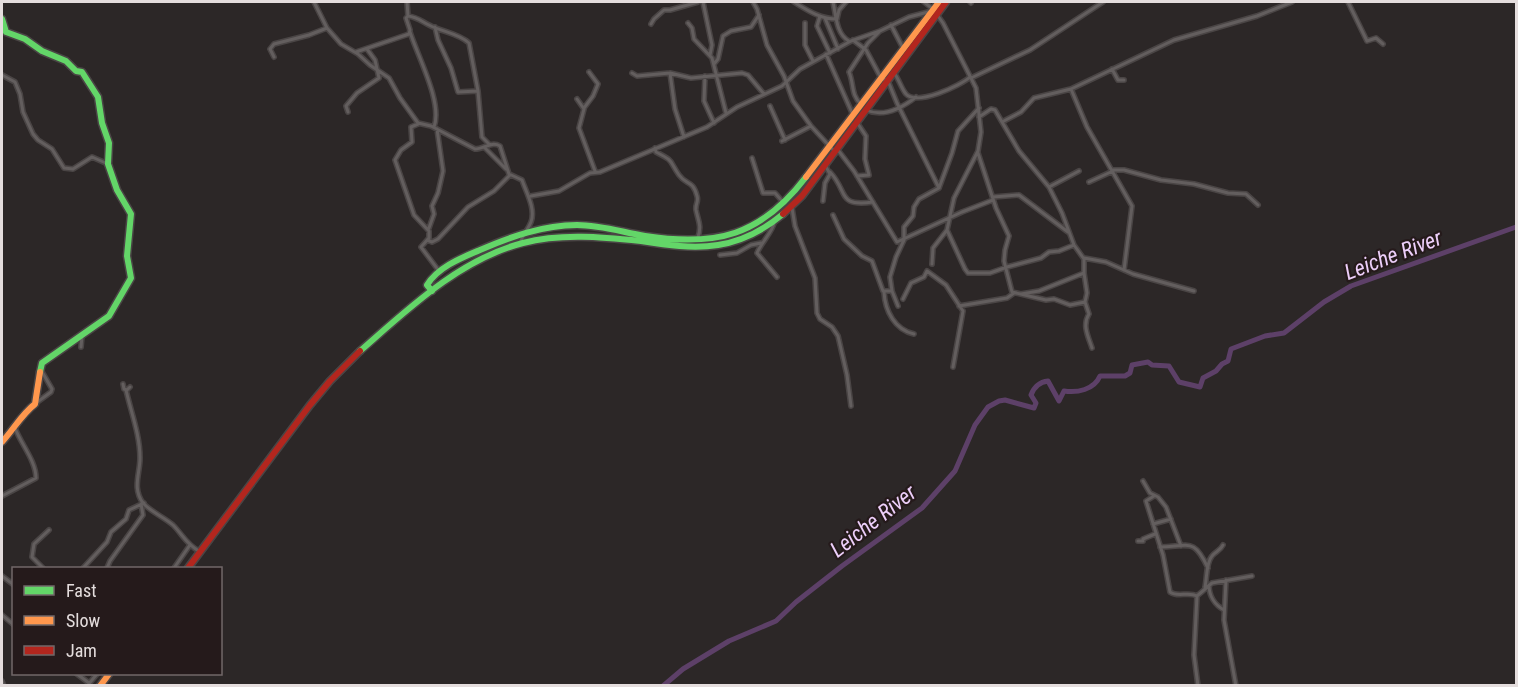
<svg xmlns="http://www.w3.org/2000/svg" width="1518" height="687" font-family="'Roboto Condensed',sans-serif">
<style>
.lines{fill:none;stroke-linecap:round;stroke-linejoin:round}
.river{stroke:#5d4068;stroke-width:5}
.street-casing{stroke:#4a4545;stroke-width:6}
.fast-casing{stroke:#4a4545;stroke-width:9}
.slow-casing{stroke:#4a4545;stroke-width:9}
.jam-casing{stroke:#4a4545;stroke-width:9}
.street{stroke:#635e5e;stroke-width:3}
.fast{stroke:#63d668;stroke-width:6}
.slow{stroke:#ff974d;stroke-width:6}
.jam{stroke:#b3261e;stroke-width:6}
.labels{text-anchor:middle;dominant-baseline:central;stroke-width:4.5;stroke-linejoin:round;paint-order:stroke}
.water-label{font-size:22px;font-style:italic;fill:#edcffa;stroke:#251a1b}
</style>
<rect width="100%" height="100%" fill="#2c2727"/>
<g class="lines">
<path class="river" d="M 663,686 L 683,669 L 729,641 L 776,621 L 796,602 L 842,566 L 922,508 L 955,471 L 975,425 L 988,407 L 999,401 L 1005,400 L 1034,408 L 1036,403 L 1031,395 C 1034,387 1039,382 1048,381 L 1059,401 L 1064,391 C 1077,393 1094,390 1100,376 L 1125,376 L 1130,373 L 1132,365 L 1148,362 L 1152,365 L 1169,366 L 1179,382 L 1200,387 L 1203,378 L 1216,371 L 1222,364 L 1228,361 L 1231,349 L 1265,336 L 1284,333 L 1324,302 L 1351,286 L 1516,227"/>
<defs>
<path id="street" d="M 314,2 L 327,28 L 341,44 L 358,54 L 370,65 L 389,78 L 400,98 L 418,123 L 431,126 L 475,149 C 484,149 491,141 500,146 L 509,174 L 522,180 C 526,192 536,209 531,222 C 528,230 522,235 520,244
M 407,2 L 408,16 C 417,17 421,21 429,25 C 442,32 458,33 469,43 L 478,91
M 703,2 L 712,45 L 710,55
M 753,2 L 757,9 L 767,45 L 784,76 L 793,101 L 811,126 L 835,152
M 794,2 C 807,10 820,19 837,19 L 839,10 L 846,2
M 833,2 C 836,15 836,34 849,41
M 924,2 L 933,9 L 943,23 L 976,88 L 981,132 L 978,151 L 954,198 L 947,230 L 965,269 L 968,273 L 990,273 L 1007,267 L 1041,258 L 1049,252 L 1059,251 L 1074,245
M 970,2 L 971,3
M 1348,2 L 1367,41 L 1376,38 L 1383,44
M 820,16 L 817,26 L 830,53
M 825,18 L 838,49
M 688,23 L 692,28 L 694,39 L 712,58 L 726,113
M 805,23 L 805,45 L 813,61
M 651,24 L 654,19 L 664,10 L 670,10 L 698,2
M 891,25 L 903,48
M 435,27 L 438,40 L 451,68 L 458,92 L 478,91 L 482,137 L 490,145
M 410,32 C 418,57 443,103 434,127
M 853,40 L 866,50 L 881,78 L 888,81 L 897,103 L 939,188
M 356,52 L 409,34 L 410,30 L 406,18 L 408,16
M 826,54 L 853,115
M 274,57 L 270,49 L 274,44 L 309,35 L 327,28
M 714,64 L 718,59 L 723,36 L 731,31 L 751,27 L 759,15
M 1112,69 L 1118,80 L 1124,80
M 632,73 L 637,76 L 670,73 L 691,78 L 742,73 L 748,75 L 764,94
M 670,73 L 675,109 L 684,137
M 894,73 C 899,79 901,88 906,94 C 917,106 960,86 970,77
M 2,75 L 15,82 L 20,94 L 23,112 L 33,134 L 38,140 L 52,149 L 64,168 L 73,169 L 92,157 L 108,164
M 705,76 L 704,101 L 714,123
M 971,78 L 1030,50 L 1103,2
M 1071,89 L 1087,127 L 1132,206 L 1124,270
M 577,99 L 584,109 L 579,128 L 595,171
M 861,104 C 851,96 854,83 849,72 L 868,43 L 879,32
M 770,106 L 785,140
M 584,108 L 593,96 L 598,84 L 589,72
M 866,110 C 884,118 902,108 916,97
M 348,112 L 346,106 L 357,93 L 379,78 L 375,60 L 367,49
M 979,117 L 991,109 L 995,110 L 1019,151 L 1049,187 L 1062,213 L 1074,245 L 1084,259 L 1084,273 L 1087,293 L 1085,302 L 1089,314 C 1082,325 1088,336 1092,348
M 1002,122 L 1021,112 L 1034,98 L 1071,89 L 1174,40 L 1257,16 L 1292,2
M 418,124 L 411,127 L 412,142 L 401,150 L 395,160 L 414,215 L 429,231 L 429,238 L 421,247 L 439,271
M 782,141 L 811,126
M 484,147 L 506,169
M 655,148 L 656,152 C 675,162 668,159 679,175 C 686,185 693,180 697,196 C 699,202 695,204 696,210 C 698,220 702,226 698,237
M 838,150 L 854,171 L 897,242 L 962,212 L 993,200
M 978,153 L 996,208 L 1009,236 L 1005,250 L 1004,261 L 1012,292 L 1046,300 L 1054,299 L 1070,305 L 1085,302
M 752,158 L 763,193 L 775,193 L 783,202
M 1113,170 L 1124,170 L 1161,180 L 1194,184 L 1228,193 L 1246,194 L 1258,205
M 830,172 C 849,192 836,207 873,202
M 857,176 L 869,175 L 865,159 L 866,136 L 858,124
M 1089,182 L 1113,171
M 1049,187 L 1079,171
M 531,196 L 559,191 L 590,173 L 600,172 L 707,127 L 737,107 L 782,86 L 800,69 L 851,41 L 880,31 L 909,17 L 932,11
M 993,197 L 1019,195 L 1068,232
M 823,201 L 825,183 L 830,174 L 825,165
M 792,208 L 795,226 L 815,278 L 817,313 L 820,319 L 832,327 L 838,336 L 847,375 L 851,406
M 833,215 L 844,239 L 862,256 L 872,261 L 883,291 L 892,291
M 774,223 C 773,231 761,243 757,253 L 777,277
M 429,228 L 434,214 L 432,206 L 438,193 L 443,171 L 437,129
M 427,240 L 432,242 L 438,239 L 468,207 L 494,191 L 510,175
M 720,255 L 737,253 L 751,245 L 761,243
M 1084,258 L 1106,262 L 1133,274 L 1194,291
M 932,264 L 933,248 L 947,230
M 884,292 C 885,311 895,330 914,334
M 1021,294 L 1039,291 L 1084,273
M 903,299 L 911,283 L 924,277 L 927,271 L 946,285 L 963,311 L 953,367
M 898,306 L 892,291 L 890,277 L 896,257 L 904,240 L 904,227 L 913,216 L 914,207 L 919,199 L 939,188 L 952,153 L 958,131 L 979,108
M 959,306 L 1007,298 L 1014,293
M 81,347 L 82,336
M 123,384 L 124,389 L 127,390 L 130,387
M 126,390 C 131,412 140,435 140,458 C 140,474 132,488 143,503 C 151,512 164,517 173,525 C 182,534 187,545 199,551
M 36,403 L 51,392 L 52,389 L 41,370
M 1143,481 L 1150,493 L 1158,497 L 1166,507 L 1181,546
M 2,496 L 36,478 C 36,461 21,444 15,428
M 1154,496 L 1146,501 L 1163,555 L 1170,592 C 1178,598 1188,591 1197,596
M 1153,524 L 1171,519
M 1138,541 L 1143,541 L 1143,539 L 1155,534
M 1160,547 C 1190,546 1194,538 1208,568
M 43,568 L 32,557 L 34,544 L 49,530
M 83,568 L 107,542 L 111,532 L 126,519 L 129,510 L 144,503
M 107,568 L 110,561 L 143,515 L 141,504
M 174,568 L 190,545
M 2,576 L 14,585
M 1226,580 L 1224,620 L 1236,686
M 1209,585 C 1209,596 1215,605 1224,610
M 1205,587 C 1207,578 1206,563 1212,556 C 1216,551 1220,551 1223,545
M 2,615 L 14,625
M 77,674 L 89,683
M 2,681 L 4,686
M 87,686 L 97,674
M 1198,686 L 1194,655 L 1197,596 L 1212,583 L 1252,576"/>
<path id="fast" d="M 2,19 L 6,32 L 25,39 L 42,51 L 66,61 L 76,71 L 82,72 L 98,97 L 102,123 L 109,143 L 108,164 L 117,190 L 131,214 L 127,256 L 131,278 L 109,316 L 42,363 L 40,372
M 432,291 L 427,285 C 438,267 461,258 480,250 C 510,237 543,225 577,225 C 600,225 622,232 645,236 C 716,247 761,236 806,177
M 360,351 C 408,309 460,259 523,243 C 561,233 602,237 641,241 C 666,245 693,249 718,245 C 743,241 765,229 783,214"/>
<path id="slow" d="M 806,177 L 939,2
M 2,442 C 13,430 22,414 35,404 L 40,372
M 100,686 L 109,674"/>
<path id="jam" d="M 783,214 L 802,196 L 946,2
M 188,568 L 310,405 L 330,381 L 360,351"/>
</defs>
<use href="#street" class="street-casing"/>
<use href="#fast" class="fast-casing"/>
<use href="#slow" class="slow-casing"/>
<use href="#jam" class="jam-casing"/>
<use href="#street" class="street"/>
<use href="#fast" class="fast"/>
<use href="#slow" class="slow"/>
<use href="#jam" class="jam"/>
</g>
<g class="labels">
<g class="water-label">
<text transform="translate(1393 255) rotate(-21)">Leiche River</text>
<text transform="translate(873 521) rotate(-38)">Leiche River</text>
</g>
</g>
<rect width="1518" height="687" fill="none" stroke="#e4dddd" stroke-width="6"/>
<rect x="12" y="567" width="210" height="108" fill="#251a1b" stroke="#716869" stroke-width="1.5"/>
<rect x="24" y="586" width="30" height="9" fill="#63d668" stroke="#716869" stroke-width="1.5"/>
<text x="66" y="597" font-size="18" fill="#e4dddd">Fast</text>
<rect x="24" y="616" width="30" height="9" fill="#ff974d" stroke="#716869" stroke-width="1.5"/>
<text x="66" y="627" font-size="18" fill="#e4dddd">Slow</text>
<rect x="24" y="646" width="30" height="9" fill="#b3261e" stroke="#716869" stroke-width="1.5"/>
<text x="66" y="657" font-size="18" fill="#e4dddd">Jam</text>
</svg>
